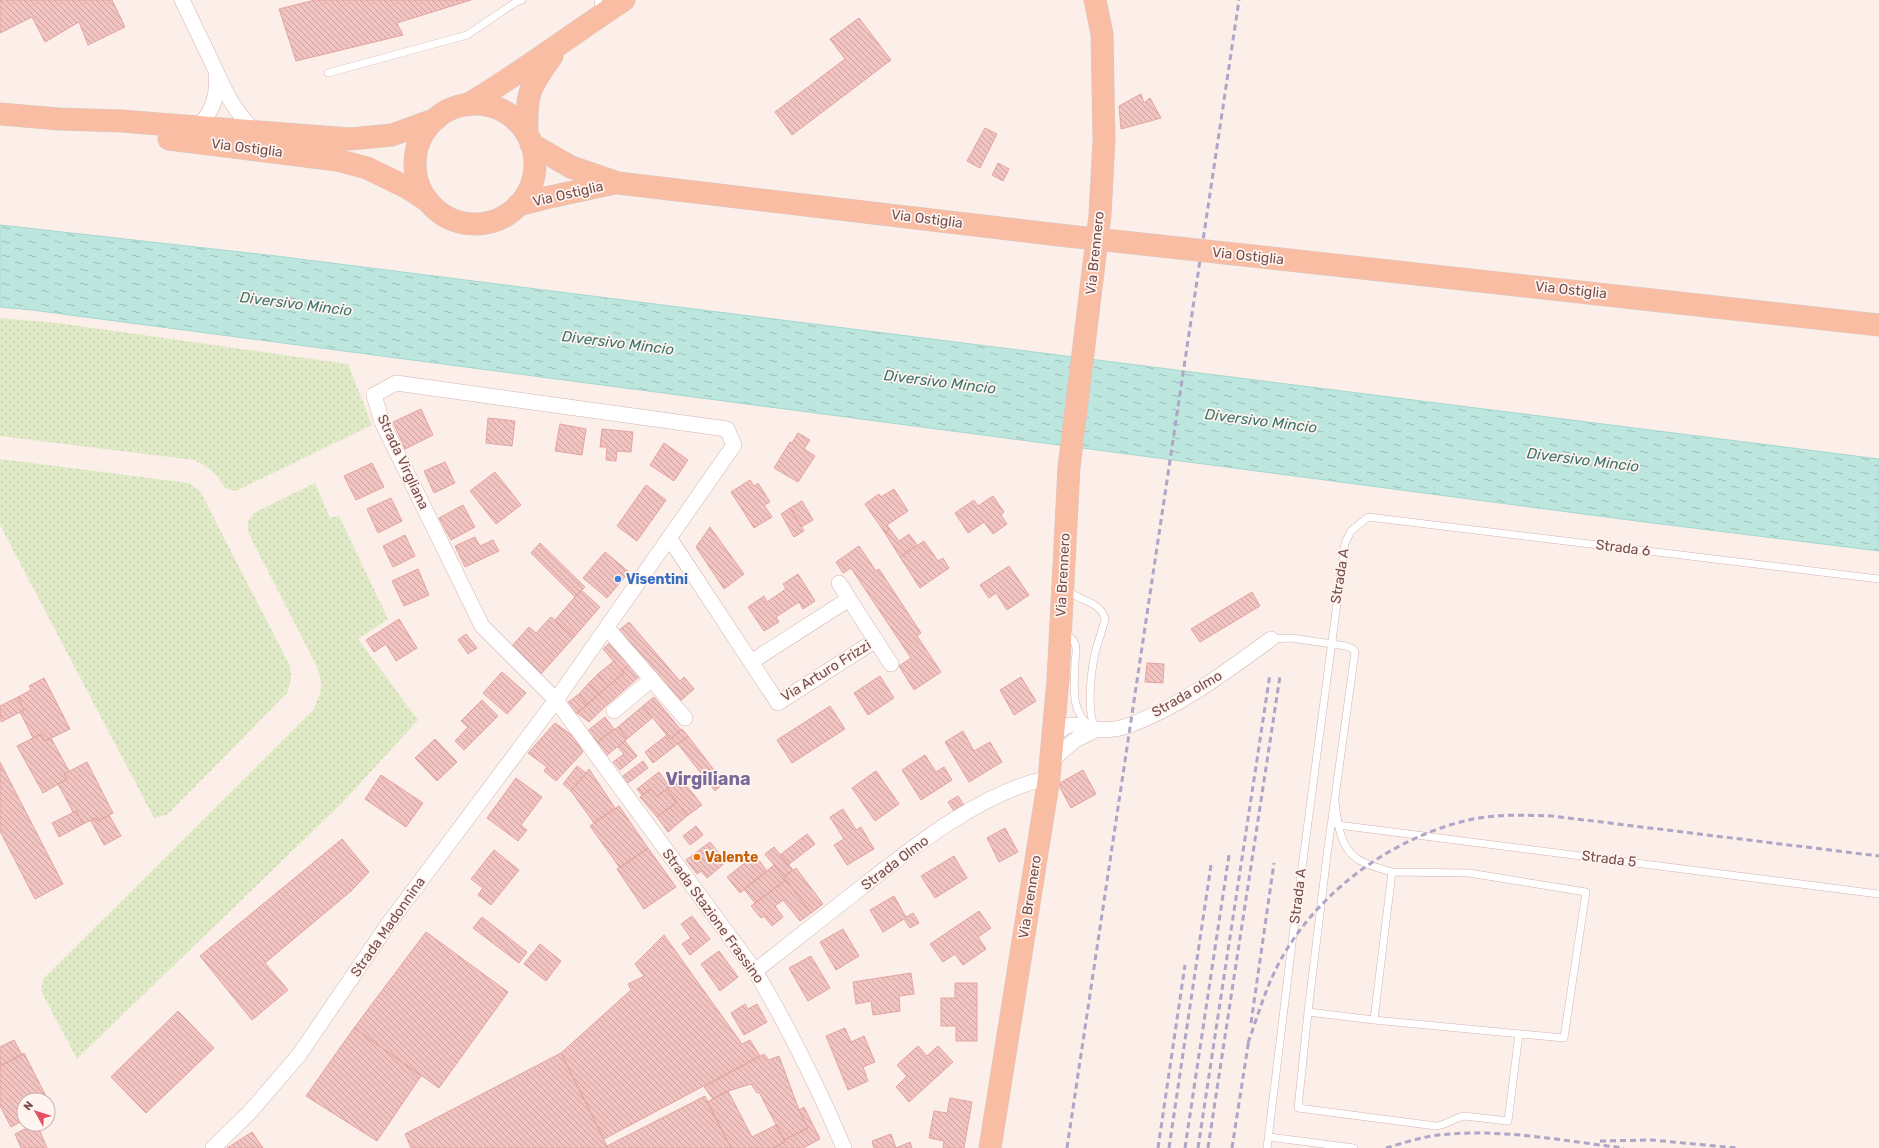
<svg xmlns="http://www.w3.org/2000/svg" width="1879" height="1148" font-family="Rubik,sans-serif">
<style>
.grass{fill:url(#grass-dots)}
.water{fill:url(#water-ripples);stroke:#a3d8cf}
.building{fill:url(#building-back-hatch);stroke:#e4a5a1}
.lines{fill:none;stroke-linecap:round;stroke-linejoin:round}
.service-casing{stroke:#d1b5b1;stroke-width:8}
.minor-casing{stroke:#d1b5b1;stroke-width:16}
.primary-casing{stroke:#d6cac9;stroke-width:23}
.service{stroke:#fff;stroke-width:7}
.minor{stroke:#fff;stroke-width:15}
.primary{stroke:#f9bda3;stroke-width:22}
.rail{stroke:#ada6c7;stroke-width:3;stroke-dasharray:6 4;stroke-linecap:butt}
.primary-bridge-casing{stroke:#d6cac9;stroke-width:23;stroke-linecap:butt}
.primary-bridge{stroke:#f9bda3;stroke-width:22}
.shop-dot{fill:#3f7fe0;stroke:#fff4ef;stroke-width:1.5}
.food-dot{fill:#e8710a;stroke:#fff4ef;stroke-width:1.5}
.labels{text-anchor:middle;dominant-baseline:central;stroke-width:3.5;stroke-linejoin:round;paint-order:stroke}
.street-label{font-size:14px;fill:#774e4c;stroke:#fff4ef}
.shop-label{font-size:14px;font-weight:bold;fill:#366cbe;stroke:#fff4ef;text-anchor:start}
.food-label{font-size:14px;font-weight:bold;fill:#c56008;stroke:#fff4ef;text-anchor:start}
.water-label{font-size:15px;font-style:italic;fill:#3c746b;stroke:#fff4ef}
.district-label{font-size:18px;font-weight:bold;fill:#79699a;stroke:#fff4ef}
</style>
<defs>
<pattern id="grass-dots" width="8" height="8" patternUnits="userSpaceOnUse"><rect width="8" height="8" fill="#e1eac7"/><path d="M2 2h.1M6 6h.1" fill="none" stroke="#c5caad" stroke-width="1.8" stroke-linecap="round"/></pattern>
<pattern id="water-ripples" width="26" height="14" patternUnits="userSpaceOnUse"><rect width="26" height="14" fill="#bde6df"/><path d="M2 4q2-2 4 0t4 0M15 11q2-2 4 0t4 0" fill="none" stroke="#9ebdb7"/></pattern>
<pattern id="building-back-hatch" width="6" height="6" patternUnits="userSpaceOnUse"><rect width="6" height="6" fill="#f2c4c1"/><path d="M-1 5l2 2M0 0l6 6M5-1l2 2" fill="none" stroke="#c9a19f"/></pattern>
</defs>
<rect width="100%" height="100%" fill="#fceee9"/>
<path class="grass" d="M 0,318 L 58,323 L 348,364 L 372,425 L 236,491 L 225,488 C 217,474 209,467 194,460 L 0,436 Z
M 0,459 L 189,483 L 200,491 L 290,666 L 291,679 L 287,693 L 167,815 L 154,818 L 0,525 Z
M 315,483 L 330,518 L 339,516 L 388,619 L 358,639 L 418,720 L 343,802 L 77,1059 L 41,991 L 43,979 L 313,710 C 322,691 324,684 316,665 L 248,532 L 248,521 L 254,513 Z"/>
<path class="water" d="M 0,225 L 276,256 L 1879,459 L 1879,551 L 1637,521 L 32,310 L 0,307 Z"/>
<path class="building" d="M 0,0 L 112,0 L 125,27 L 88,45 L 79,22 L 45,42 L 32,17 L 0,33 Z
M 315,0 L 471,0 L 397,23 L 403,35 L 296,61 L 279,9 Z
M 859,18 L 891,60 L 792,135 L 775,112 L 845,59 L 830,39 Z
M 1141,94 L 1144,103 L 1150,98 L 1161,118 L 1121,129 L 1119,106 Z
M 985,128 L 997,134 L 980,168 L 967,161 Z
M 998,163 L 1009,169 L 1003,181 L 992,175 Z
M 421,409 L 433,435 L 405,449 L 393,422 Z
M 488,418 L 515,421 L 512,446 L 486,443 Z
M 560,424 L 586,429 L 582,455 L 555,451 Z
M 602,429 L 633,432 L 631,452 L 617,451 L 616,461 L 606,460 L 607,447 L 600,447 Z
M 798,433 L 810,440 L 804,449 L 815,456 L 798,482 L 774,468 L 790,442 L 792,443 Z
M 664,443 L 688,460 L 674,481 L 650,465 Z
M 445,462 L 455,483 L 434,493 L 424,471 Z
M 372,463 L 384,487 L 356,500 L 344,476 Z
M 495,472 L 521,505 L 496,524 L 470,491 Z
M 750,480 L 754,486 L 758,483 L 770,502 L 764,505 L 772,517 L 754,528 L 731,492 Z
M 646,485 L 666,500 L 637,541 L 617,526 Z
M 894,489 L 908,511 L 887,525 L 890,529 L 885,533 L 865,504 L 879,494 L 881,497 Z
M 993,496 L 1004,512 L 1001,515 L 1007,524 L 993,534 L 984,522 L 968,533 L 955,513 L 974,500 L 978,506 Z
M 391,498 L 402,521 L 378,533 L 367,509 Z
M 802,501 L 813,520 L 801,527 L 790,508 Z
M 463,505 L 475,527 L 451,540 L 439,518 Z
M 790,508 L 804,531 L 794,537 L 781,514 Z
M 710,527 L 744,574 L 724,589 L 696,547 Z
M 890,529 L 899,541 L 909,534 L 917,545 L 900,557 L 885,533 Z
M 405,535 L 415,556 L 393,567 L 383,546 Z
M 475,537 L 480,546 L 493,540 L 499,551 L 465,567 L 455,546 Z
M 924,541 L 938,561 L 943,558 L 949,568 L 920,588 L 900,557 Z
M 540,543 L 585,587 L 575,597 L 531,553 Z
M 859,546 L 876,571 L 879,569 L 921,633 L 917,636 L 941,672 L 914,690 L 899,666 L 911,658 L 851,568 L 843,573 L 836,562 Z
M 605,552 L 629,572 L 607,598 L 583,578 Z
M 1009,566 L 1029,595 L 1007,610 L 996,593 L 989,598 L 980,585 Z
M 418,569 L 429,595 L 404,606 L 392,581 Z
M 798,574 L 815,601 L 803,609 L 799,602 L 776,617 L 779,622 L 764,631 L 748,607 L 764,596 L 767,602 L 786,589 L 783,584 Z
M 581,590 L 600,607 L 574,637 L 555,620 Z
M 1252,592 L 1260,606 L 1200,642 L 1191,629 Z
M 551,617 L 574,637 L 540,675 L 510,648 L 529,627 L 536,633 Z
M 399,619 L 417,648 L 396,661 L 386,644 L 374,652 L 366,640 Z
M 629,622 L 680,681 L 684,677 L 694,689 L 678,703 L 617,632 Z
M 466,634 L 477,648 L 468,654 L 458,640 Z
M 613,640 L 632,662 L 622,671 L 603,649 Z
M 614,661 L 624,673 L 608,686 L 598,674 Z
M 1147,663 L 1164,664 L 1163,683 L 1145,682 Z
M 630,664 L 641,675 L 608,704 L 599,694 L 624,673 L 622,671 Z
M 502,672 L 526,693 L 507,714 L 483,693 Z
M 598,674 L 608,686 L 599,694 L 589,683 Z
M 880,676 L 894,698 L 868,715 L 854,693 Z
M 1021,677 L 1036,701 L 1014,715 L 1000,690 Z
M 44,678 L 70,729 L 45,741 L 41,734 L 33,738 L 20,712 L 24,710 L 18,697 L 31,690 L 29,686 Z
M 589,683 L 599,694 L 587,705 L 579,694 Z
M 579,694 L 587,705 L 576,714 L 567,703 Z
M 599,694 L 608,704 L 589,722 L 577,713 Z
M 18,697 L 24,710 L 1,722 L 0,706 Z
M 654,697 L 681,730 L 670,739 L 643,706 Z
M 482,700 L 498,716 L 464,750 L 455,741 L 468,727 L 461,721 Z
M 643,706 L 652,718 L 627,739 L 618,727 Z
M 830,706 L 845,729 L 792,763 L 777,740 Z
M 605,717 L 614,729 L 596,743 L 586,732 Z
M 555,723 L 573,736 L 583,752 L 556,781 L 544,771 L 547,767 L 528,753 Z
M 618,727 L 627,739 L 606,756 L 596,743 Z
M 682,729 L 688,736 L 653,763 L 645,752 L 667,735 L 670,739 Z
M 963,731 L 974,751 L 990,742 L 1002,762 L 969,782 L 945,742 Z
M 41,734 L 45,741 L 51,738 L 69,771 L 64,774 L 67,779 L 43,793 L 17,746 Z
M 688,736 L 724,783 L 715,791 L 678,744 Z
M 435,739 L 457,762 L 437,781 L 415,758 Z
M 625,741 L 637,756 L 620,770 L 613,762 L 624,754 L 618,747 Z
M 925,755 L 936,772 L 944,767 L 952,780 L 921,800 L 902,770 Z
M 643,761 L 648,768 L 628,783 L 623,776 Z
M 0,762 L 63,884 L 35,899 L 0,831 Z
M 87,762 L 113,813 L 98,821 L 96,818 L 83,824 L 76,811 L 73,812 L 58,784 L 67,779 L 64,774 Z
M 577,766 L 586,773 L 571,791 L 563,784 Z
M 589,769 L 615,808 L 594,823 L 571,791 Z
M 1083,770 L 1096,794 L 1071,808 L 1058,784 Z
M 876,771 L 899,804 L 875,821 L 852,788 Z
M 659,772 L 670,787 L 657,796 L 651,789 L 642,795 L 637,789 Z
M 381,775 L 423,803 L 406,827 L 365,799 Z
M 516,778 L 542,797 L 521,825 L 527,830 L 518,841 L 487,818 Z
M 676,782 L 681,788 L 686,785 L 702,805 L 687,816 L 667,789 Z
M 651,789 L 657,796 L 667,789 L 677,802 L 657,817 L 640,797 Z
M 958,796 L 964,805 L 954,811 L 948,802 Z
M 677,802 L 687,816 L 668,832 L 657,817 Z
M 619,806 L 648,848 L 620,868 L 590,826 Z
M 843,809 L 856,830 L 861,827 L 874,849 L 847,865 L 834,845 L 844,839 L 830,817 Z
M 76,811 L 83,824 L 59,837 L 52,823 Z
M 109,815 L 121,836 L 104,845 L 91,821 L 96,818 L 98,821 Z
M 696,826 L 703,835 L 690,845 L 683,836 Z
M 1005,828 L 1018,852 L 999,862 L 987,838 Z
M 807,834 L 815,844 L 788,865 L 780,855 Z
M 342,839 L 369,872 L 351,891 L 265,963 L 288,990 L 252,1020 L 200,956 Z
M 710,842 L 726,862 L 707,878 L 701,871 L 697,874 L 686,860 Z
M 774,847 L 793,870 L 784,877 L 765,854 Z
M 648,848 L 676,887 L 644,909 L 617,869 Z
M 494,850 L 519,870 L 491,905 L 478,895 L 483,888 L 471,879 Z
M 755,855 L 767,871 L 740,893 L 727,877 Z
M 954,856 L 967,878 L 935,898 L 921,876 Z
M 774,865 L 786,880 L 755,903 L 744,889 Z
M 796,868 L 823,904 L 811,913 L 784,877 Z
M 786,880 L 811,913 L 800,921 L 783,900 L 775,906 L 783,917 L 772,926 L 764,916 L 761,918 L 751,906 Z
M 894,896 L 906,917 L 913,913 L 919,923 L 910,928 L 904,919 L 883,932 L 870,910 Z
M 979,911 L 991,928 L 978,937 L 986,949 L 963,965 L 955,954 L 943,962 L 930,944 Z
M 692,916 L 710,939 L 690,955 L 682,944 L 691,938 L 681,924 Z
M 482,917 L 527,952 L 519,963 L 473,928 Z
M 843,929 L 859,956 L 836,970 L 820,942 Z
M 426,932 L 508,992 L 439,1088 L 354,1028 Z
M 664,935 L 742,1044 L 750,1040 L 760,1056 L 604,1139 L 561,1053 L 631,990 L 628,984 L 644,976 L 635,964 Z
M 540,944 L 561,961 L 546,981 L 524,964 Z
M 719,951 L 738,977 L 720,991 L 701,964 Z
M 811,956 L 830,988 L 808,1001 L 789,968 Z
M 911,973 L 914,994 L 899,996 L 900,1011 L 873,1015 L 871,1001 L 856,1004 L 853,982 Z
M 955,983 L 977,983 L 977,1041 L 956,1041 L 956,1026 L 941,1026 L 941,998 L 955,998 Z
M 745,1004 L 748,1009 L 757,1004 L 767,1022 L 744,1035 L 731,1013 Z
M 178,1011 L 214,1048 L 146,1113 L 111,1077 Z
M 354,1028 L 421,1076 L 377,1141 L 306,1096 Z
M 845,1028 L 851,1042 L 864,1036 L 875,1062 L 863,1067 L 868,1081 L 848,1090 L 826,1036 Z
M 14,1040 L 22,1055 L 0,1066 L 0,1047 Z
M 918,1046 L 927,1056 L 938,1046 L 953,1062 L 909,1102 L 896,1087 L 907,1076 L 897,1065 Z
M 24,1053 L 51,1106 L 48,1108 L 48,1100 L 24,1100 L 24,1120 L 11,1127 L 0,1106 L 0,1066 Z
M 561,1053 L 608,1148 L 411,1148 L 405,1134 Z
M 764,1054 L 769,1060 L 779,1056 L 799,1110 L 808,1128 L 784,1140 L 759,1092 L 757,1093 L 751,1084 L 728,1091 L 713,1099 L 704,1087 Z
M 728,1091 L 752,1137 L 776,1125 L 785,1142 L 773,1148 L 731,1148 L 707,1102 Z
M 705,1096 L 731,1148 L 608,1148 L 607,1146 Z
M 950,1098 L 972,1102 L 964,1148 L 943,1148 L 944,1141 L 929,1138 L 934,1111 L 947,1113 Z
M 804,1107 L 820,1139 L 803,1148 L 773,1148 L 785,1142 L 784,1140 L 808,1128 L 799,1110 Z
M 35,1124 L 37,1124 L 47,1148 L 21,1148 L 15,1134 Z
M 252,1132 L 263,1148 L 227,1148 Z
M 891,1134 L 896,1148 L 910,1142 L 912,1148 L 874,1148 L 872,1141 Z"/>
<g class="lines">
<defs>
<path id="service" d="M 598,0 L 600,14
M 328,73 L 467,35 L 516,2 L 522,0
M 1066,588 C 1077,602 1098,599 1105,618 C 1103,630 1098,641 1095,653 C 1091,672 1086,714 1096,729
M 1066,632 C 1069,636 1073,639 1075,644 C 1077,649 1076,655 1075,660 C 1075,682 1069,710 1089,725
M 1271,639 L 1291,638 L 1346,646 L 1353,649 L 1355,652 L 1327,855 L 1308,1012 L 1374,1020 L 1392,872 C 1382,869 1369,866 1359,860 C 1340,849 1337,821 1335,801
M 1338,825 L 1879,894
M 1308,1012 L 1298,1108 L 1436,1126 C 1447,1125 1454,1118 1464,1116 L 1508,1121 L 1519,1034
M 1374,1020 L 1564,1038 L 1586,892 L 1469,873 L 1392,872
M 1269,1137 L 1354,1148
M 1267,1148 L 1292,943 L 1345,543 L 1351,531 L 1368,517 L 1879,579"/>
<path id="minor" d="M 182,0 C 191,19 200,37 209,56 C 222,84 232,111 256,132
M 198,127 C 212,112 218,97 216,77
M 670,539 L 778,703 L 876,640
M 839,583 L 849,599
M 607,628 L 685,718
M 751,662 L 849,599 L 891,664
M 614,711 L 652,679
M 1053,736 C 1058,732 1063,727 1070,725 C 1078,724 1087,728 1094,729 C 1106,731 1119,729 1130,725 C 1181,706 1227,671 1271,639
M 1051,761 L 1075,740 L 1096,730
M 755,971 C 791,943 826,915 862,887 C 914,846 983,791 1049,778
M 213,1148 L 249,1113 L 299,1055 L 389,923 L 556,700 L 734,445 L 727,429 L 396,383 L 374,395 L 382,422 L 482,626 L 556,700 L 755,971 C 789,1028 818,1087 844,1148"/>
<path id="primary" d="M415 164a60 60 0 1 1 120 0a60 60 0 1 1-120 0Z
M 467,105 C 521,73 571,35 624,0
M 0,114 L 59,119 L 121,121 L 350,139 L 392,135 L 436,119
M 527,134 C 526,94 528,89 552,56
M 169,139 L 337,160 L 367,168 L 408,188 L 428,201
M 531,144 L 571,167 L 618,183 L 1059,235
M 518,205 L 545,198 L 615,183
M 1280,259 L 1879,325
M 990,1148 L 1049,778 L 1058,680 L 1069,467 L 1100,215 L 1104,140 L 1102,34 L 1095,0"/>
</defs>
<use href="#service" class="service-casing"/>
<use href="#minor" class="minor-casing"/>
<use href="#primary" class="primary-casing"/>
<use href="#service" class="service"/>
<use href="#minor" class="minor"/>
<use href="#primary" class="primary"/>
<path class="rail" d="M 1251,1023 L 1274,863
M 1248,1043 C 1258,1015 1266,987 1280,961 C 1319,890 1394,836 1473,819 C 1499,814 1526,815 1552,816 L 1879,856
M 1600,1141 L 1652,1140 L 1737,1148
M 1067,1148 L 1239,0
M 1158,1148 L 1185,965
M 1169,1148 L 1211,865
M 1185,1148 L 1229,855
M 1198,1148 L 1270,674
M 1208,1148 L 1280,676
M 1232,1148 L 1249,1039
M 1386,1148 C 1403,1143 1421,1137 1439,1135 C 1501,1128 1563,1141 1624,1148"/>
<defs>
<path id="primary-bridge" d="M 1059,235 L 1280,259"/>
</defs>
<use href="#primary-bridge" class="primary-bridge-casing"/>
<use href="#primary-bridge" class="primary-bridge"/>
</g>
<circle class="shop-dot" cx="618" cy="579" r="4"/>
<circle class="food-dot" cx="697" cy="857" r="4"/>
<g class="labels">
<g class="street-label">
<text transform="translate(247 148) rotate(7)">Via Ostiglia</text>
<text transform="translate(568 194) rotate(-13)">Via Ostiglia</text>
<text transform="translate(927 219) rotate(7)">Via Ostiglia</text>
<text transform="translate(1095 253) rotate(-84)">Via Brennero</text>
<text transform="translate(1248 256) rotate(6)">Via Ostiglia</text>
<text transform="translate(1571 290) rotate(6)">Via Ostiglia</text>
<text transform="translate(403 462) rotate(65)">Strada Virgliana</text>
<text transform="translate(1623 548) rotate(7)">Strada 6</text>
<text transform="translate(1063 575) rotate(-87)">Via Brennero</text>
<text transform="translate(1340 576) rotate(-81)">Strada A</text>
<text transform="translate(826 671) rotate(-32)">Via Arturo Frizzi</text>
<text transform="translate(1187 694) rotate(-30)">Strada olmo</text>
<text transform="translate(1609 859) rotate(7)">Strada 5</text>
<text transform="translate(895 863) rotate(-37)">Strada Olmo</text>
<text transform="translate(1298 896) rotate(-83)">Strada A</text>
<text transform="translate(1030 897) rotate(-81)">Via Brennero</text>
<text transform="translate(713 916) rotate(54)">Strada Stazione Frassino</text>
<text transform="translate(388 927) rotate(-55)">Strada Madonnina</text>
</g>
<g class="shop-label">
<text x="626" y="579">Visentini</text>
</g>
<g class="food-label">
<text x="705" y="857">Valente</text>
</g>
<g class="water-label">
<text transform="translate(296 304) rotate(7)">Diversivo Mincio</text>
<text transform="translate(618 343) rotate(7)">Diversivo Mincio</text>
<text transform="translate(940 382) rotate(7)">Diversivo Mincio</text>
<text transform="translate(1261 421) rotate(7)">Diversivo Mincio</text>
<text transform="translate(1583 460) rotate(7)">Diversivo Mincio</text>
</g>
<g class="district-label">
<text x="708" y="779">Virgiliana</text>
</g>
</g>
<g transform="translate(36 1112) rotate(309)"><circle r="19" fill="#fff4ef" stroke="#c9b2ae"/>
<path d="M0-3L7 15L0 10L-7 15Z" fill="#e4505f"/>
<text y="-6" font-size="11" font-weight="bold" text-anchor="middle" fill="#774e4c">N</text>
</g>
</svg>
